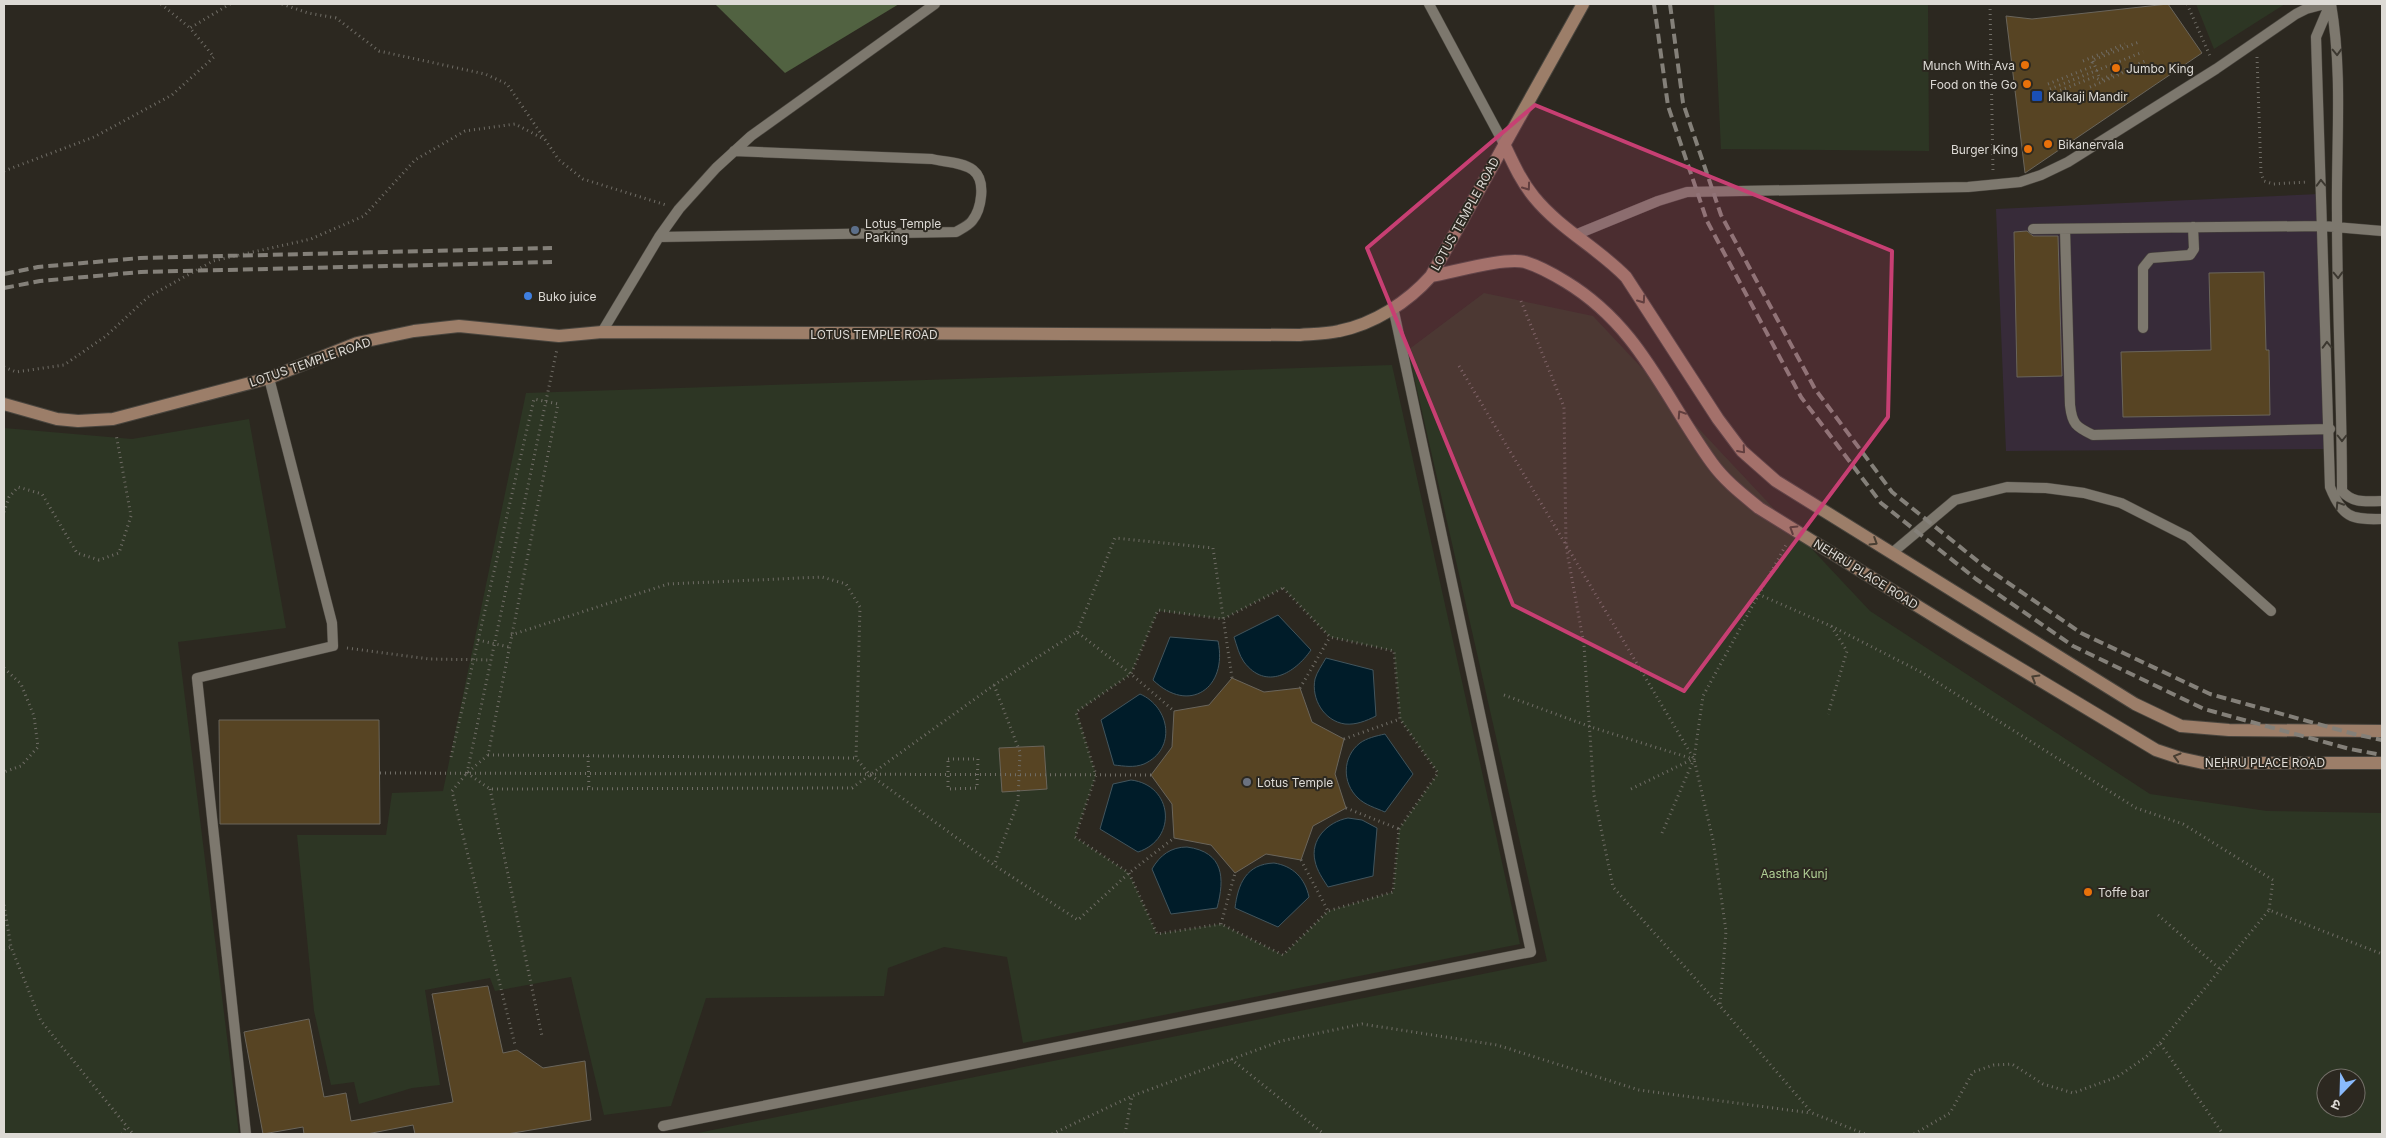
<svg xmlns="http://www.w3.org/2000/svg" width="2386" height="1138" font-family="Inter,'Noto Sans Devanagari',sans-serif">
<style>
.commercial{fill:#372b39}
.green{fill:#2d3624;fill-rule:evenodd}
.forest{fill:#516241}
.water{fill:#001c29;stroke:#42555d}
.building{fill:#574423;stroke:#6a655b}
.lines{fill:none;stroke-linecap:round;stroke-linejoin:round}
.lane-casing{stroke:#49453e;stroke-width:11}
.secondary-casing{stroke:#49453e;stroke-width:14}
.path{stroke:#706d66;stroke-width:3;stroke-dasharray:1 4;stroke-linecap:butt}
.lane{stroke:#7d786e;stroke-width:10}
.secondary{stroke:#9c7e69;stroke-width:12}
.rail{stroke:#848079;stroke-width:4;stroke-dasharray:10 5;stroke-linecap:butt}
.oneway{stroke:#3c3830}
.oneway2{stroke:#483e32}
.marked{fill:#c73f73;fill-opacity:0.2;stroke:#c73f73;stroke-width:4;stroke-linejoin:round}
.food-dot{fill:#e8710a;stroke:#2c2820;stroke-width:2}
.transit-dot{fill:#1a4fb4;stroke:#2c2820;stroke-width:2}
.service-dot{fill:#5c6f8a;stroke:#2c2820;stroke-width:2}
.shop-dot{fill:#3f7fe0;stroke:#2c2820;stroke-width:2}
.worship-dot{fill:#6b7280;stroke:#2c2820;stroke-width:2}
.labels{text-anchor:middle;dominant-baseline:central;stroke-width:4;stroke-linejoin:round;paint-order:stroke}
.poi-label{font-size:12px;fill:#dddad5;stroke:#2c2820;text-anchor:start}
.street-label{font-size:12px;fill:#dddad5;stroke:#2c2820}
.park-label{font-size:12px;fill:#afcd93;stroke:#2c2820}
</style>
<rect width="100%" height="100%" fill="#2c2820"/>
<path class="commercial" d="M 2319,194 L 2326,449 L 2006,451 L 1996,209 Z"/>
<path class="green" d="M 1714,4 L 1928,4 L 1929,151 L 1721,149 Z
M 2196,4 L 2285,4 L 2214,49 Z
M 1484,293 L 1593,316 L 1870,611 L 2150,794 L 2267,811 L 2382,813 L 2382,1134 L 693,1134 L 1547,961 L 1408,350 ZM 2326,1078 L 2356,1078 L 2356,1108 L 2326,1108 Z
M 1392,365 L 1520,944 L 1023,1043 L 1007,957 L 944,947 L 888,968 L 884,996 L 706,998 L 671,1106 L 604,1115 L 571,977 L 495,991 L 490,978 L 425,990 L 440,1085 L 412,1088 L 359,1104 L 354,1082 L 331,1085 L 314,1011 L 297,835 L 386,835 L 392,793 L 443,791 L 526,393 ZM 1283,588 L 1330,637 L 1394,651 L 1400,719 L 1438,773 L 1399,829 L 1393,892 L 1328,911 L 1283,955 L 1221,924 L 1157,934 L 1129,873 L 1075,837 L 1096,775 L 1077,712 L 1131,674 L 1158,611 L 1223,619 Z
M 249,419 L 286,628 L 178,642 L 239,1134 L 4,1134 L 4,428 L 132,439 Z"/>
<path class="forest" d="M 715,4 L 899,4 L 785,73 Z"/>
<path class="water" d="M 1278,615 L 1311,650 C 1295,673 1266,691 1244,662 C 1239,655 1237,646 1234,637 Z
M 1170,637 L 1218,641 C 1228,688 1189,715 1153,680 Z
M 1326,658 L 1373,670 L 1376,716 C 1366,721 1356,725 1345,724 C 1324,721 1311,699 1315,679 C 1317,672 1322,665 1326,658 Z
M 1140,694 C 1170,707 1177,749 1144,764 C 1134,768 1124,766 1114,765 L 1101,720 Z
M 1385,734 L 1413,774 L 1385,812 C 1376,808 1365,805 1358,798 C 1342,783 1342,757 1360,743 C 1367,738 1376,736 1385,734 Z
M 1131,780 C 1173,785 1178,839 1138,852 L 1100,829 L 1113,784 Z
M 1348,818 L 1362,820 L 1377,828 L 1373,876 L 1328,887 C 1323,879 1317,871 1315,861 C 1310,840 1327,822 1348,818 Z
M 1187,847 C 1224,852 1225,878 1217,908 L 1171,914 L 1152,869 C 1160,855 1171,847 1187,847 Z
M 1274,863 C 1293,866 1305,878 1309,897 L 1278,927 L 1235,908 C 1238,884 1246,864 1274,863 Z"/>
<path class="building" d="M 2168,4 L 2202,53 L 2025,173 L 2006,16 L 2032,19 Z
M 2027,231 L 2033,236 L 2058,236 L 2062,376 L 2017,377 L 2014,232 Z
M 2264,272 L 2266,350 L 2269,350 L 2270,415 L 2123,417 L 2121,352 L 2211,350 L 2209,273 Z
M 1232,678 L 1264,692 L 1300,688 L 1312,722 L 1344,739 L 1335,774 L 1346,808 L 1313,826 L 1301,860 L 1266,854 L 1235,873 L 1211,845 L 1174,838 L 1172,804 L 1151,775 L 1172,747 L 1174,711 L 1209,705 Z
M 219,720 L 379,720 L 380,824 L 220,824 Z
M 1044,746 L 1047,789 L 1002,792 L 999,748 Z
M 488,986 L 503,1053 L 517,1050 L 543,1068 L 585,1061 L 591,1120 L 507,1134 L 415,1134 L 413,1125 L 367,1134 L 304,1134 L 303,1127 L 263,1134 L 244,1032 L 309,1019 L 324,1097 L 346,1093 L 351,1121 L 453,1102 L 432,994 Z"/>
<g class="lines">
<defs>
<path id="lane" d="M 1429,4 L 1504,144
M 2330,4 L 2316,37 L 2330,487 C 2342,517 2351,520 2382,519
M 2331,4 C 2343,74 2336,144 2337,215 C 2337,307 2342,399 2342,491 C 2353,504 2367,501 2382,501
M 2033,229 L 2323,226 L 2382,231
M 2065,229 L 2070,405 C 2072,424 2076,427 2093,435 L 2330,429
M 1575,235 L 1658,201 L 1687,192 L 1968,187 L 2020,182 L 2041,175 L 2068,162 L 2216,69 L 2296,14 L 2306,9 L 2325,4
M 659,237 L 956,232 C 961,229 968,226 972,221 C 981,210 987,181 973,170 C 963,162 944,162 932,159 L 734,151
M 2143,328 L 2143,268 L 2151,258 L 2190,255 L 2194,249 L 2193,227
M 602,332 L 659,237 L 679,209 L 716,168 L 751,136 L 935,4
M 1892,553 L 1955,500 L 2007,487 L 2046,488 L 2084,493 L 2121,503 L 2188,537 L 2271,611
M 663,1126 L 1531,952 L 1393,307
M 246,1134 L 197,678 L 333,646 L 332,623 L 269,378"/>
<path id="secondary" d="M 1504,144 C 1513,163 1521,181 1534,197 C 1560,229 1598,248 1626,277 L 1718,419 L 1742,451 L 1776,481 L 2135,704 L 2181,726 L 2229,730 L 2382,731
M 1431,276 C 1454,272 1504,257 1525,262 C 1538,266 1553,274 1566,282 C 1640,327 1664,397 1712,463 C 1725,481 1742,494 1759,508 L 1966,636 L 2156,750 L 2180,758 L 2203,763 L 2382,763
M 4,404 L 57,419 L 78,421 L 113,419 L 269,378 L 357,343 L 414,331 L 459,326 L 559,336 L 602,332 L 1300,335 C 1312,334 1326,334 1339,331 C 1374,324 1408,302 1431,276 L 1583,4"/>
</defs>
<use href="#lane" class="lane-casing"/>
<use href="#secondary" class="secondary-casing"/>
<path class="path" d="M 161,4 L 190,28
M 282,4 L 308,13 L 336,18 L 379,51 L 485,74 L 507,84 L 559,160 L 583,179 L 666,205
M 1990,4 L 1993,172
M 2187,4 L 2210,56
M 2257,57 L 2261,173 L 2264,181 L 2273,184 L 2307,182
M 2083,61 L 2125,44
M 2093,61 L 2100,79
M 2048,84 L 2091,67 L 2093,60 L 2139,42
M 2090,87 L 2132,69
M 2050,89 L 2143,52
M 2051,94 L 2094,77 L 2100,80 L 2145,61
M 4,171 L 94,137 L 172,95 L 214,57 L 190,28 L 230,4
M 1521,301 L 1564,407 L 1566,546 L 1584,645 L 1594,795 L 1613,887 L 1720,1006 L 1812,1113 L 1865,1134
M 1459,366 L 1694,759 L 1713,840 L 1726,931 L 1720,1005
M 4,367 L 16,372 L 64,365 L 106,336 L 148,297 L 213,261 L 311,239 L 364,216 L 415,160 L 465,131 L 515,124 L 544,139
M 4,512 L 9,497 L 18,487 L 42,494 L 77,553 L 99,560 L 119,553 L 131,516 L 116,434
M 1283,588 L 1330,637 L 1394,651 L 1400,719 L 1438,773 L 1399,829 L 1393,892 L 1328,911 L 1283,955 L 1221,924 L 1157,934 L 1129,873 L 1075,837 L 1096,775 L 1076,712 L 1131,674 L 1158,610 L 1223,619 Z
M 1758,594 L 1831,626 L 1847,651 L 1828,714
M 1831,626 L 1921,672 L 2136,808 L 2183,824 L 2273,880 L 2269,910
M 1077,632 L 1115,538 L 1213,548 L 1232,678
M 511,635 L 668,584 L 822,577 L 846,584 L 860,607 L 856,758 L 869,774 L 994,865 L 1078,920 L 1129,873 L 1174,838
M 478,640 L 509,647
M 347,648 L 429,659 L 491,660
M 4,668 L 21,684 L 34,716 L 38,747 L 21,766 L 4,772
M 994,685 L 1020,752 L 1018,802 L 994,865
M 1300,688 L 1330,637
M 1504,695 L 1591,727 L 1693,759
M 1344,739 L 1400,719
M 488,755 L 856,758
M 588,756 L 589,789
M 451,757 L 534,399 L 558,404 L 488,755 L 467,773 L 452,791 L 515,1045
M 948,759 L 978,759 L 977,788 L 948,789 Z
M 380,773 L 1151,775
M 467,773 L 490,789 L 852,788 L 994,685 L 1077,632 L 1131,674 L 1174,711
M 467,773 L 557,349
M 490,789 L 542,1036
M 1631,789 L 1693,759
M 1346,808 L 1399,829
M 1662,833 L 1694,759 L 1703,696 L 1787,543
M 1301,860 L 1328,911
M 4,905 L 11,947 L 41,1021 L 133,1134
M 2158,915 L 2220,969
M 1221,924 L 1235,873
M 4,949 L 11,947
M 2160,1043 L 2269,910 L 2382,954
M 1231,1059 L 1324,1134
M 122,1134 L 126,1127
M 1052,1134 L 1132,1096 L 1281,1041 L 1362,1024 L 1497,1045 L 1639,1090 L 1811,1113
M 1125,1134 L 1132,1096
M 1914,1134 L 1950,1113 L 1973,1072 L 1994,1065 L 2012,1064 L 2043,1084 L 2073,1093 L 2117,1077 L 2146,1057 L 2160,1043 L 2223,1134"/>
<use href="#lane" class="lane"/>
<use href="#secondary" class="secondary"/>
<path class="rail" d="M 1654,4 L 1668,106 L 1707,221 L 1801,397 L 1881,503 L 1976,579 L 2073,646 L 2204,709 L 2350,749 L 2382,755
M 1670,4 L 1683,103 L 1721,215 L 1815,389 L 1892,492 L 1985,567 L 2081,633 L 2210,694 L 2354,734 L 2382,740
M 4,274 L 38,267 L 140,258 L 552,248
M 4,288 L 40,281 L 141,272 L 552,262"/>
</g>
<defs><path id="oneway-chevron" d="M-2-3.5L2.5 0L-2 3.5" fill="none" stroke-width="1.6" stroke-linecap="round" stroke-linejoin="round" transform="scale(1.25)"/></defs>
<g class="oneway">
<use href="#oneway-chevron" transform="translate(2337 52) rotate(88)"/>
<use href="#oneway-chevron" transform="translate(2321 183) rotate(-92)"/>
<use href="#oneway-chevron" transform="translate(2338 275) rotate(88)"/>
<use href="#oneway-chevron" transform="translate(2327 345) rotate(-92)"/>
<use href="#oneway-chevron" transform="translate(2342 438) rotate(90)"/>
<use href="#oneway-chevron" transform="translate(2339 505) rotate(-123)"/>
</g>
<g class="oneway2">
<use href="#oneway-chevron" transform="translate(1527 187) rotate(54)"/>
<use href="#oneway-chevron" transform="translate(1642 300) rotate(55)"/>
<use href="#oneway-chevron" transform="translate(1681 414) rotate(-123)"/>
<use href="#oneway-chevron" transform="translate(1742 450) rotate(49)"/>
<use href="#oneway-chevron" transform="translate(1793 529) rotate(-148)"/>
<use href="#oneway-chevron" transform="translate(1874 542) rotate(32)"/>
<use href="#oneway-chevron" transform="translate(2035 678) rotate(-149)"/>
<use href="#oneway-chevron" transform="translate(2177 757) rotate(-164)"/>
</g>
<path class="marked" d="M 1535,105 L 1892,251 L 1888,417 L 1684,691 L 1513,605 L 1367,248 Z"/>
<g class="food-dot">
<circle cx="2025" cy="65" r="5"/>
<circle cx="2116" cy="68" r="5"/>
<circle cx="2027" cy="84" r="5"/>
<circle cx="2048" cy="144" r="5"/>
<circle cx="2028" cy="149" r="5"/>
<circle cx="2088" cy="892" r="5"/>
</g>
<rect class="transit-dot" x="2031" y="90" width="12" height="12" rx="2.5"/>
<circle class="service-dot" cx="855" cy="230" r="5"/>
<circle class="shop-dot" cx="528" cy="296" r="5"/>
<circle class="worship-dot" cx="1247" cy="782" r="5"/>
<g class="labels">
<g class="poi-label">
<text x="2015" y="65" text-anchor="end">Munch With Ava</text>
<text x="2126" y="68">Jumbo King</text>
<text x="2017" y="84" text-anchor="end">Food on the Go</text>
<text x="2048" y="96">Kalkaji Mandir</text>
<text x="2058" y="144">Bikanervala</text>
<text x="2018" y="149" text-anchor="end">Burger King</text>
<text x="865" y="223">Lotus Temple<tspan x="865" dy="14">Parking</tspan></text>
<text x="538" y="296">Buko juice</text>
<text x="1257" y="782">Lotus Temple</text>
<text x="2098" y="892">Toffe bar</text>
</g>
<g class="street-label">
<text transform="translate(1465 214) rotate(-61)">LOTUS TEMPLE ROAD</text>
<text x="874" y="334">LOTUS TEMPLE ROAD</text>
<text transform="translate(310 362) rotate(-19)">LOTUS TEMPLE ROAD</text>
<text transform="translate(1866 574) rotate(32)">NEHRU PLACE ROAD</text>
<text x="2265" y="762">NEHRU PLACE ROAD</text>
</g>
<g class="park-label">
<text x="1794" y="873">Aastha Kunj</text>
</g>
</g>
<rect width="2386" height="1138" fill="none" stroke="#dddad5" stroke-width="10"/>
<g transform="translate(2341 1093) rotate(203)"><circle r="24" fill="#2c2820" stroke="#736f68"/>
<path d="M0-4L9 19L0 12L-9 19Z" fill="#89bafc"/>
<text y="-8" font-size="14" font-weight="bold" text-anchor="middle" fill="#dddad5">उ</text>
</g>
</svg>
